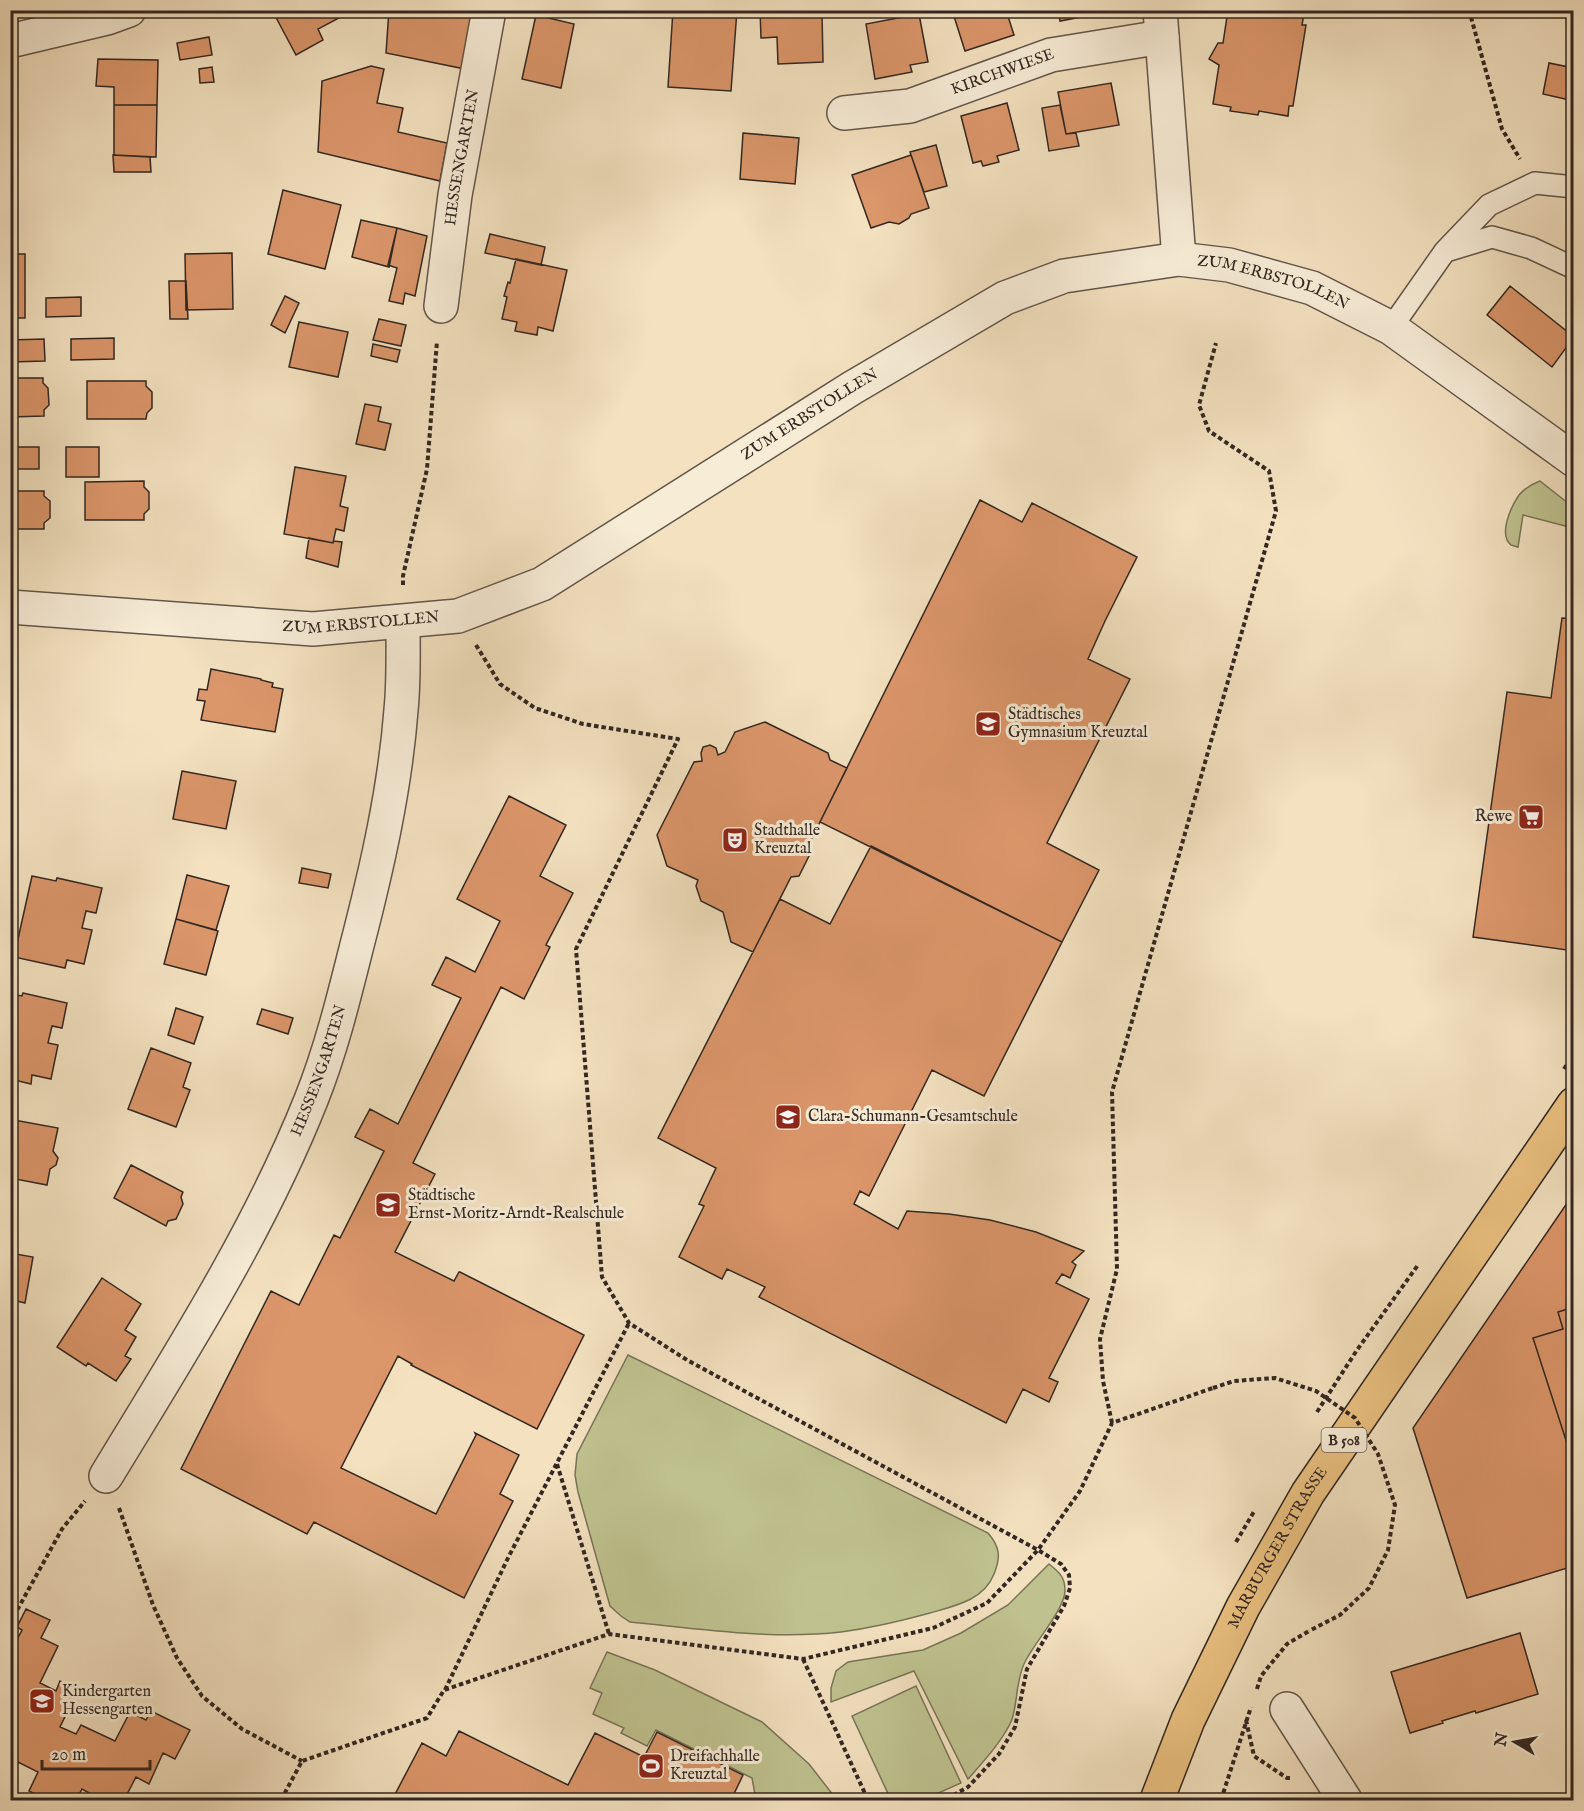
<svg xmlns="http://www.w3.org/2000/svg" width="1584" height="1811" font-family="'IM FELL English',serif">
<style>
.green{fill:#bfc28f;stroke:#787458;stroke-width:1.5}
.building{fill:#db966a;stroke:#322721;stroke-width:1.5}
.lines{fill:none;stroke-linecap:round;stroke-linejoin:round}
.service-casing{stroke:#625649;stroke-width:24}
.minor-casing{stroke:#625649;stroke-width:36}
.primary-casing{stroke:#322721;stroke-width:36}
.path{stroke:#322721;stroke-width:4;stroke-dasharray:4.5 3;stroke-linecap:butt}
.service{stroke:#f7ecd6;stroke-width:21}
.minor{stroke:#f7ecd6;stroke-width:33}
.primary{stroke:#eac080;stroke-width:33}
.path-bridge{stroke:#322721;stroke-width:4;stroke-dasharray:4.5 3;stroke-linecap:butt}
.labels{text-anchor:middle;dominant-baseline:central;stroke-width:6;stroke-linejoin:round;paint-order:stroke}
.shield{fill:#f7ecd6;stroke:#6d6257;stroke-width:1.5}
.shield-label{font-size:15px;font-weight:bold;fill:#322721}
.street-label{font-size:16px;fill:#322721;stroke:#f7ecd6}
.poi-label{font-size:16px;fill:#322721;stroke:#f7ecd6;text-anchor:start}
</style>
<rect width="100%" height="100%" fill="#f3e1c0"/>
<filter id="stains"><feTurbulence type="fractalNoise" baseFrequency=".00333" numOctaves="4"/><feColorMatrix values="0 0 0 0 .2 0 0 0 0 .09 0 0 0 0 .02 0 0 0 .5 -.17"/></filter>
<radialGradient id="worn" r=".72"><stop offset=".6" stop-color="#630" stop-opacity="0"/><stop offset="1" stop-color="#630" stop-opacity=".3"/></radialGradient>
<path class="green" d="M 1540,481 L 1573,507 L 1573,528 L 1523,515 L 1518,547 L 1511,545 C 1498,534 1511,507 1519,495 C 1525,488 1532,484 1540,481 Z
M 628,1355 L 988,1533 C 1000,1547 1001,1557 994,1574 C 984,1600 955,1606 930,1613 C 901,1621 871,1628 841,1632 C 771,1640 700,1629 630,1622 L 621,1616 L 610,1606 L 578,1492 L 575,1475 L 577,1454 Z
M 1049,1564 C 1059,1572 1065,1577 1065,1590 C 1066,1607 1033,1645 1025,1662 C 1015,1680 1018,1710 1010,1724 C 999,1745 983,1762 968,1779 L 914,1671 L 831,1702 L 831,1688 L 836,1671 L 848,1662 L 923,1650 L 961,1633 L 1008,1605 Z
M 607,1652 L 655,1670 L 762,1722 L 809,1764 L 837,1800 L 756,1800 L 752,1778 L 656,1730 L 647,1746 L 621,1733 L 624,1728 L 593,1714 L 602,1693 L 590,1688 Z
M 916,1686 L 961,1783 L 923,1800 L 891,1800 L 852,1716 Z"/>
<path class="building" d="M 272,10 L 350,10 L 350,12 L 318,29 L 323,40 L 296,55 Z
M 389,10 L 452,10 L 475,15 L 465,69 L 386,53 Z
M 673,10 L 737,10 L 731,91 L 668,87 Z
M 760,10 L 776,10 L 776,15 L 822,13 L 823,62 L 778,64 L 777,37 L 761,38 Z
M 952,10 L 1006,10 L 1014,35 L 965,51 Z
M 1058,10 L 1113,10 L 1113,11 L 1060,21 Z
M 1228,10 L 1282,10 L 1304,14 L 1302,25 L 1306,25 L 1293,106 L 1289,106 L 1288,116 L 1259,111 L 1258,115 L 1230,111 L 1231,107 L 1213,104 L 1219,65 L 1209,59 L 1218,43 L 1223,43 Z
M 919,14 L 928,62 L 910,65 L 912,72 L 875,79 L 866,24 Z
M 536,15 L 574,24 L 561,88 L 522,79 Z
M 209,37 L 212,55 L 180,60 L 177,43 Z
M 1574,47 L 1574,101 L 1543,94 L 1549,63 L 1569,67 Z
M 98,59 L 158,60 L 157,105 L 114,105 L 114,87 L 96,86 Z
M 371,66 L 384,69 L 377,103 L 403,108 L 398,132 L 447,143 L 440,181 L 318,152 L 322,81 Z
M 212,67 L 214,82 L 200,83 L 199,69 Z
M 1111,83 L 1119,125 L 1066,134 L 1058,92 Z
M 1007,103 L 1019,150 L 997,156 L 999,162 L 983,166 L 981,161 L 973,163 L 961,116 Z
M 114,105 L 157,105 L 156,157 L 114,155 Z
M 1060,105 L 1066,134 L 1076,133 L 1079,146 L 1049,151 L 1042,108 Z
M 743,133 L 799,138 L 795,184 L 740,179 Z
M 936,145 L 947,186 L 924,192 L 910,152 Z
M 113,155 L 150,157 L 151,172 L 114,172 Z
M 911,155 L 929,208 L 911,214 L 909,218 L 899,224 L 889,222 L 871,228 L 852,175 Z
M 283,190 L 341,205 L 325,269 L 268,254 Z
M 361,220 L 397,228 L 389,267 L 352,257 Z
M 397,228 L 427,236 L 415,296 L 405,293 L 403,304 L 389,301 L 397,268 L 388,265 Z
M 490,234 L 545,247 L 541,265 L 485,253 Z
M 232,253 L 233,309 L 186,310 L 185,254 Z
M 10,254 L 25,254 L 25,318 L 10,318 Z
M 516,259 L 567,270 L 553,331 L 538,327 L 537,335 L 515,331 L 517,322 L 502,319 L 507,297 L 504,296 L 508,282 L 510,283 Z
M 169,281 L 186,281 L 188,319 L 170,319 Z
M 1510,286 L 1574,337 L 1552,367 L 1487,315 Z
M 285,296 L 299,303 L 285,333 L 271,325 Z
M 81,297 L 81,316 L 46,317 L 46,298 Z
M 379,319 L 406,325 L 401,346 L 373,340 Z
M 299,322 L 348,332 L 338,377 L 289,367 Z
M 114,338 L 114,359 L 71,360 L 71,339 Z
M 44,339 L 45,361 L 10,362 L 10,340 Z
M 373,344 L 400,350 L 397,362 L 371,356 Z
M 10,378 L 43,378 L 43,383 L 48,388 L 49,405 L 44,410 L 44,416 L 10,417 Z
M 87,381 L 146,381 L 146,386 L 152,392 L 152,408 L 147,413 L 146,419 L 87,419 Z
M 365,404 L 381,407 L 378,421 L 391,424 L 385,450 L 356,444 Z
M 10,447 L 39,447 L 39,469 L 10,469 Z
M 66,447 L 99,447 L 99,477 L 66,477 Z
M 295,467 L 346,476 L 340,506 L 348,508 L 344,531 L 336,529 L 333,543 L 284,534 Z
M 144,481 L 144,487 L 149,492 L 149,509 L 144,514 L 144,520 L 85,520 L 85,482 Z
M 10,491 L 44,491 L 44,496 L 50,501 L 50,518 L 44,523 L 44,529 L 10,529 Z
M 980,500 L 1022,522 L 1032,503 L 1137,557 L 1105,621 L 1088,659 L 1130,679 L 1047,843 L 1099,870 L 1062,942 L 820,822 Z
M 309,538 L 333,543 L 334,541 L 342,542 L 338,567 L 306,558 Z
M 1562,618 L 1574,619 L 1574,951 L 1473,937 L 1507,692 L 1551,698 Z
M 211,669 L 261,679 L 261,680 L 273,683 L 272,687 L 283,689 L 275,732 L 201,720 L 205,701 L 197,700 L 199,689 L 207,690 Z
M 765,722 L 828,753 L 830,760 L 847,768 L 809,844 L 811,852 L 799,876 L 791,877 L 753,952 L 731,942 L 723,912 L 701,901 L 696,886 L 698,880 L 667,866 L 657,835 L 694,762 L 702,761 L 701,753 L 703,747 L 710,745 L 716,748 L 718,755 L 725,752 L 735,732 Z
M 182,771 L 236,781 L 226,829 L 173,819 Z
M 509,796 L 566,825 L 540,876 L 573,893 L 546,945 L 550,947 L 524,999 L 501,987 L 413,1163 L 435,1174 L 395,1252 L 454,1281 L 459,1272 L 460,1272 L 584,1335 L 537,1429 L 411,1365 L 412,1364 L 398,1356 L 341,1468 L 436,1514 L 476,1435 L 475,1433 L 519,1455 L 500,1494 L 513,1501 L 464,1598 L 314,1522 L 307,1534 L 181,1469 L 271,1291 L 299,1305 L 334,1235 L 340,1238 L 384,1151 L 355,1137 L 370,1109 L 398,1124 L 461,998 L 432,985 L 446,957 L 475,972 L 500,921 L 457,899 Z
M 871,846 L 1062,942 L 984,1096 L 932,1070 L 869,1196 L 860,1191 L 854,1204 L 898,1229 L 907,1211 L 949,1214 L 990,1220 L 1036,1232 L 1084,1251 L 1072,1262 L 1076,1265 L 1070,1278 L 1062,1274 L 1056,1283 L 1089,1299 L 1049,1378 L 1058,1382 L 1049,1402 L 1023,1389 L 1006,1423 L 759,1297 L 765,1287 L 727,1269 L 722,1279 L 679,1257 L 704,1206 L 699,1204 L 716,1168 L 658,1138 L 780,899 L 830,924 Z
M 302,868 L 331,874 L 328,888 L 299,883 Z
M 187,875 L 229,886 L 216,930 L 176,919 Z
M 32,876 L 56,881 L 57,878 L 102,888 L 96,913 L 86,911 L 82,928 L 92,930 L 84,964 L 67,960 L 65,968 L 14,957 Z
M 176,919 L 218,931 L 206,975 L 164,964 Z
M 23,993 L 67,1003 L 62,1028 L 52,1026 L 48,1043 L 58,1045 L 51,1079 L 32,1075 L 31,1084 L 10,1079 L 10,994 L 22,996 Z
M 176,1008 L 203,1017 L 194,1044 L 168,1035 Z
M 262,1009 L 293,1018 L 288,1034 L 257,1024 Z
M 151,1048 L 191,1063 L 183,1087 L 190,1090 L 176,1127 L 128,1109 Z
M 14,1120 L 58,1128 L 53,1151 L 58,1158 L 56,1165 L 50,1169 L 47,1185 L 10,1178 L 10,1139 Z
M 131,1165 L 183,1192 L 181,1197 L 183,1204 L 176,1219 L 168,1221 L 166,1226 L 114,1198 Z
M 1574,1193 L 1574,1307 L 1558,1312 L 1563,1329 L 1533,1338 L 1574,1465 L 1574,1566 L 1467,1598 L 1413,1428 Z
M 10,1253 L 33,1257 L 25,1303 L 17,1301 L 14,1317 L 10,1317 Z
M 102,1278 L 141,1304 L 125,1330 L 136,1337 L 125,1356 L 131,1359 L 116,1381 L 88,1363 L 86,1366 L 57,1347 Z
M 1574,1307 L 1574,1465 L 1533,1338 L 1563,1329 L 1558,1312 Z
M 26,1609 L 50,1620 L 41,1638 L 58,1646 L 40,1683 L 56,1691 L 60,1681 L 78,1690 L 60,1727 L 76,1734 L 81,1725 L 115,1741 L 130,1712 L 146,1720 L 151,1711 L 190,1730 L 175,1759 L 163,1753 L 149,1784 L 136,1777 L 124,1800 L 102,1800 L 82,1789 L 76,1800 L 47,1800 L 29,1791 L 38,1772 L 10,1758 L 10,1653 L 22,1630 L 17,1627 Z
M 1520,1633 L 1538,1694 L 1476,1713 L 1475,1711 L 1442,1721 L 1443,1723 L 1410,1733 L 1391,1672 Z
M 459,1731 L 568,1785 L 595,1733 L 644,1757 L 657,1732 L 743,1775 L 731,1800 L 392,1800 L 422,1743 L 446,1756 Z"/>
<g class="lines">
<defs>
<path id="service" d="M 1446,251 L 1492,237 L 1531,248 L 1574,268
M 1391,328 L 1445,251 L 1489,205 L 1535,183 L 1574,187"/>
<g id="minor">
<path d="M 1160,10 L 1179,259"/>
<path d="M 10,41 L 107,18 L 129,10"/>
<path id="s1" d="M 844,113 L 910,106 L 1051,55 L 1162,37"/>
<path id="s2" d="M 441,306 L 455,195 L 489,10"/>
<path id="s3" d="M 10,607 L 313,629 L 458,616 L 542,584 L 852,388 L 1005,298 L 1064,276 L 1179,259 L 1229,265 L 1312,288 L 1391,328 L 1574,460"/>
<path id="s4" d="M 106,1476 C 180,1354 258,1233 311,1100 C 331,1050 344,997 357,945 C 377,868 395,789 401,710 C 404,681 403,651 403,622"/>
<path d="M 1287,1709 L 1345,1800"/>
</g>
<g id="primary">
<path id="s5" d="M 1157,1800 L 1188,1720 L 1243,1607 L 1308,1493 L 1574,1104"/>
</g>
</defs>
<use href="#service" class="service-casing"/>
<use href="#minor" class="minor-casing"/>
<use href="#primary" class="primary-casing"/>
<path class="path" d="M 1469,10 L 1502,129 L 1520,159
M 403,585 L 403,576 L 427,469 L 437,341
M 476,645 L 500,684 L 535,708 L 583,724 L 678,739 L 576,949 L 602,1277 L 629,1323 L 687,1360 L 1038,1550 L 1061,1564 L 1069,1575 L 1070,1588 L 1064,1606 L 1027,1669 L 1015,1727 L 999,1754 L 968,1787 L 945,1800
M 1564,1069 L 1574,1054
M 1317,1412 L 1357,1350 L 1418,1265
M 1112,1423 L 1103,1381 L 1100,1339 L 1117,1269 L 1112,1092 L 1276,511 L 1269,471 L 1209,431 L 1199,405 L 1216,343
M 557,1464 L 609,1634
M 119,1508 L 153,1605 L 177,1658 L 202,1696 L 242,1729 L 302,1761
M 1236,1542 L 1255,1510
M 10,1623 L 62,1529 L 85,1501
M 803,1659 L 868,1800
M 1257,1689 L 1261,1676 L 1287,1644 L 1309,1631
M 445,1690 L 508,1558 L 629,1323
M 1246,1720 L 1254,1756 L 1287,1778 L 1290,1778
M 281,1800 L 302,1761 L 427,1718 L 444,1690 L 609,1634 L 803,1659 L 933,1628 L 987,1603 L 1038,1550 L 1080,1491 L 1112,1423 L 1213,1388
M 1221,1800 L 1251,1707"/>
<use href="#service" class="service"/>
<use href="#minor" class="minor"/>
<use href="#primary" class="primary"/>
<path class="path-bridge" d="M 1213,1388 L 1234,1381 L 1275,1378 L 1316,1391 L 1355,1418 L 1378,1454 L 1395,1505 L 1388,1550 L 1369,1588 L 1340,1615 L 1309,1631"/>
</g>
<defs>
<symbol id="school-square" viewBox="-11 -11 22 22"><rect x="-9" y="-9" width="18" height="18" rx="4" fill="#8f2418" stroke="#f7ecd6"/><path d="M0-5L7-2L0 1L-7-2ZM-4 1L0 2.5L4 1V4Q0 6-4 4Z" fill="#fff"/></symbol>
<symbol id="supermarket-square" viewBox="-11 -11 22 22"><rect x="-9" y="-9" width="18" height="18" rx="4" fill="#8f2418" stroke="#f7ecd6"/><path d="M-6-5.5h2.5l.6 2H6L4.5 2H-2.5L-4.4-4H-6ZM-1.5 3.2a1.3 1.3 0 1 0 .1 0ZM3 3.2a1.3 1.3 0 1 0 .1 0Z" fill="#fff"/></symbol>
<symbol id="theatre-square" viewBox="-11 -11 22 22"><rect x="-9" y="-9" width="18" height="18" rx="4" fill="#8f2418" stroke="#f7ecd6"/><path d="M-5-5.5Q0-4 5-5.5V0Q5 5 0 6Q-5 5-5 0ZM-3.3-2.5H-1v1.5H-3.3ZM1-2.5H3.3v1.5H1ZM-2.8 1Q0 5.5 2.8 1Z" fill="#fff"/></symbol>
<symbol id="stadium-square" viewBox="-11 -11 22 22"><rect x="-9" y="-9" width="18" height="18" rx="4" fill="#8f2418" stroke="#f7ecd6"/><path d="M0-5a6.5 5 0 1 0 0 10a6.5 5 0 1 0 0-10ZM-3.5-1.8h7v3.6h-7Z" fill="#fff"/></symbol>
</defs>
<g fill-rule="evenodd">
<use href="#school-square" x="973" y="709" width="30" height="30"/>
<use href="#supermarket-square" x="1516" y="802" width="30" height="30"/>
<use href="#theatre-square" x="720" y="825" width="30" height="30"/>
<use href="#school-square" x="773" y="1102" width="30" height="30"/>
<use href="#school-square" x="373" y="1190" width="30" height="30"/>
<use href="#school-square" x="27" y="1686" width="30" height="30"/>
<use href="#stadium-square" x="636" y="1751" width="30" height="30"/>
</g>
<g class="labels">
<rect class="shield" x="1321.5" y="1428" width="45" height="24" rx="4.5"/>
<g class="shield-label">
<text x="1344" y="1440">B 508</text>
</g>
<g class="street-label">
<text stroke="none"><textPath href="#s1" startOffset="165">KIRCHWIESE</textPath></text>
<text stroke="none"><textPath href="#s2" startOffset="150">HESSENGARTEN</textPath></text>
<text stroke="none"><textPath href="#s3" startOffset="1360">ZUM ERBSTOLLEN</textPath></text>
<text stroke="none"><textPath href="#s3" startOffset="856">ZUM ERBSTOLLEN</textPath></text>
<text stroke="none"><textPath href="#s3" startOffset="352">ZUM ERBSTOLLEN</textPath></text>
<text stroke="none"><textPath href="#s4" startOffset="459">HESSENGARTEN</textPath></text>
<text stroke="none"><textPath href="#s5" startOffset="280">MARBURGER STRASSE</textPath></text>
</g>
<g class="poi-label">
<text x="1008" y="715">Städtisches<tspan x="1008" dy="18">Gymnasium Kreuztal</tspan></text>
<text x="1512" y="817" text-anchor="end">Rewe</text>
<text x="754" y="831">Stadthalle<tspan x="754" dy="18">Kreuztal</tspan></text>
<text x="808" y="1117">Clara-Schumann-Gesamtschule</text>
<text x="408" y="1196">Städtische<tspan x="408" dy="18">Ernst-Moritz-Arndt-Realschule</tspan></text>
<text x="62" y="1692">Kindergarten<tspan x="62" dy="18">Hessengarten</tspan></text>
<text x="670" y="1757">Dreifachhalle<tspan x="670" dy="18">Kreuztal</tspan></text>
</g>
</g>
<rect width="1584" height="1811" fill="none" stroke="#f3e1c0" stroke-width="36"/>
<rect x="12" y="12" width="1560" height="1787" fill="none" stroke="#322721" stroke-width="3"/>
<rect x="18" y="18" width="1548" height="1775" fill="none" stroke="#322721" stroke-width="1.5"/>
<g transform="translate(1515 1742) rotate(280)" stroke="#f7ecd6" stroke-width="4.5" paint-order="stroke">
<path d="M0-4.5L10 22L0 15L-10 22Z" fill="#322721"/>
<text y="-9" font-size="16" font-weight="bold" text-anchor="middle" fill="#322721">N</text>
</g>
<path d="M42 1760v9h108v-9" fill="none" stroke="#322721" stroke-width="3"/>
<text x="51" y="1760" font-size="18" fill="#322721" stroke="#f7ecd6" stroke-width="4.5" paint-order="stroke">20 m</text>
<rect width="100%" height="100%" filter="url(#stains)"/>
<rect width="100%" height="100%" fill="url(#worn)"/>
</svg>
